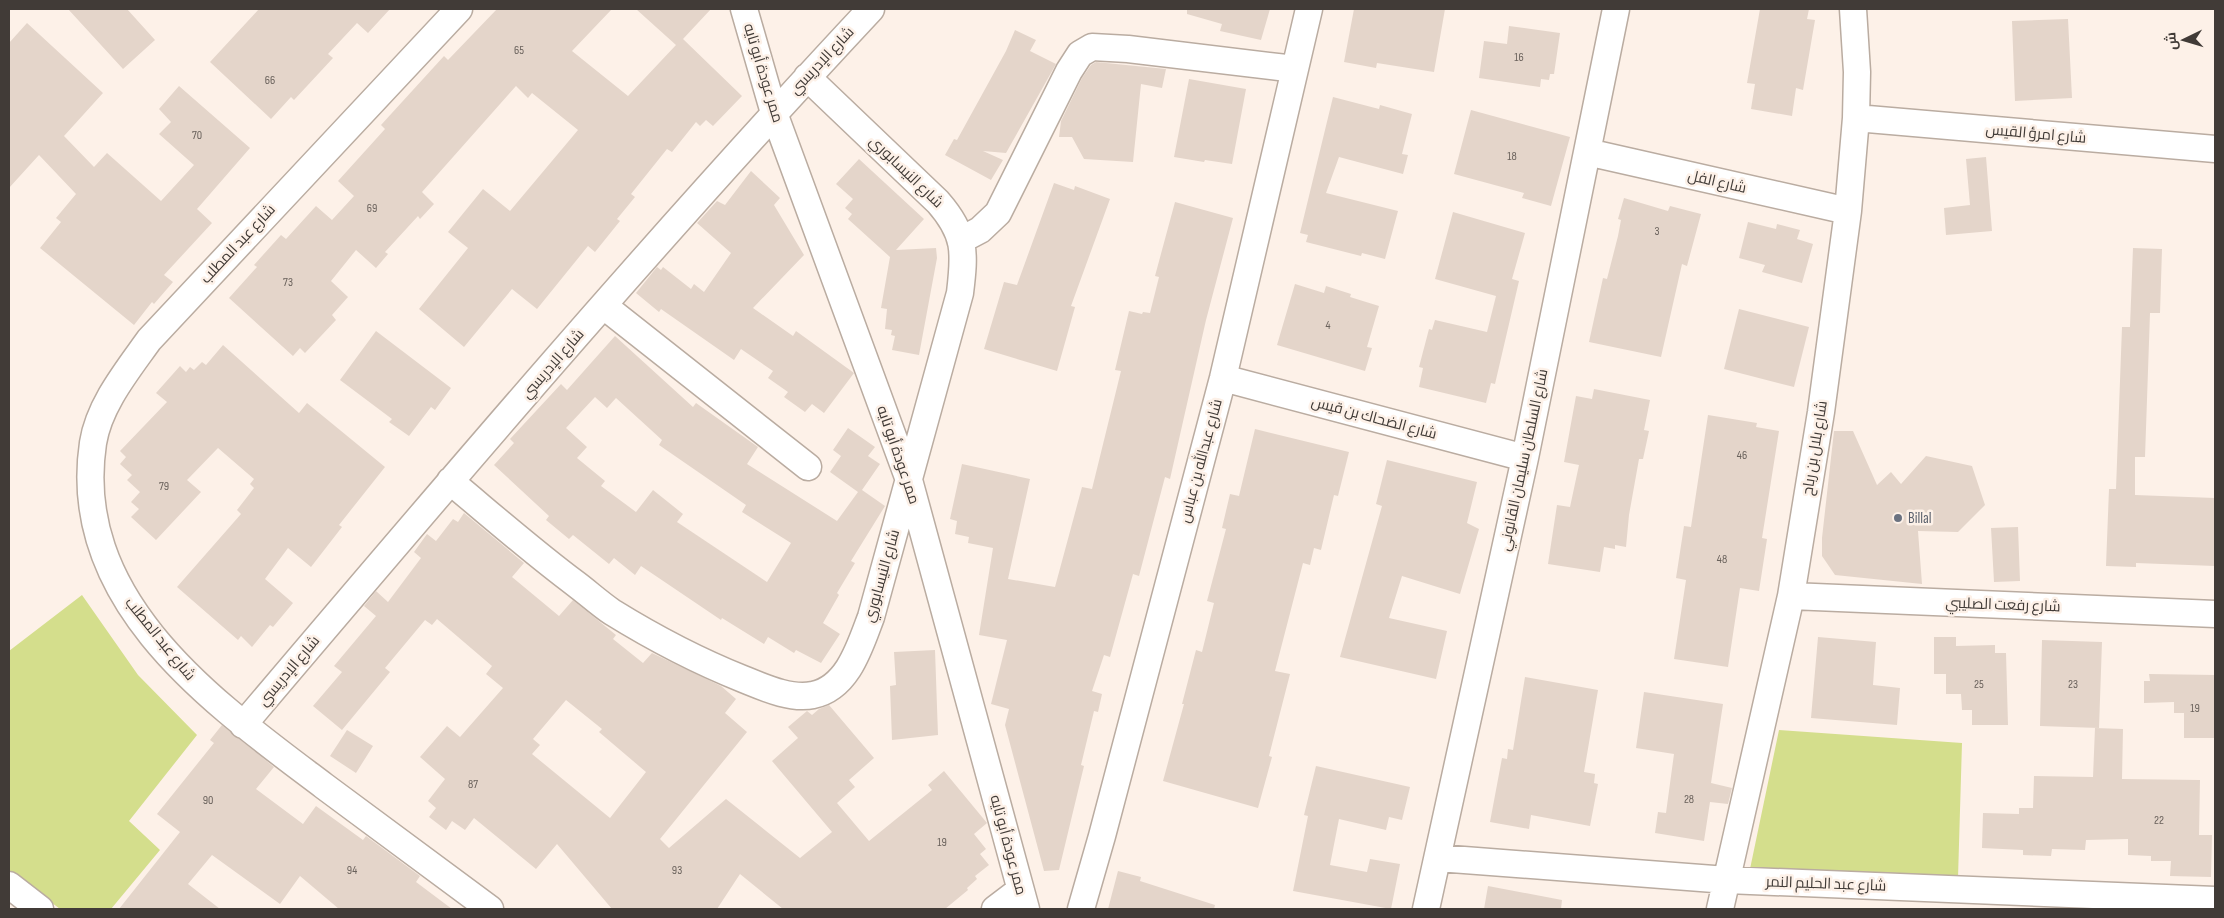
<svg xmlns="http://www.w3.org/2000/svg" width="2224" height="918" font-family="'Sofia Sans Condensed',Cairo,sans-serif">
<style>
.green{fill:#d4de8c}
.building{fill:#e4d5ca;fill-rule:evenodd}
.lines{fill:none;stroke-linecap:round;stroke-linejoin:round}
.minor-casing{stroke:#baaca1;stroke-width:29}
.minor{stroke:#fff;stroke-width:26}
.worship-dot{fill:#6b7280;stroke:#fdf1e8;stroke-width:2}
.labels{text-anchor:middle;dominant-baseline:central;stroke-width:5;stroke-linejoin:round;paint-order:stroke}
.number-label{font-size:12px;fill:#6a625c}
.street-label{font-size:15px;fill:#413b37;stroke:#fdf1e8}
.worship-label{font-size:15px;fill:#5b616d;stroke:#fdf1e8;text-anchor:start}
</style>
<rect width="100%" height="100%" fill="#fdf1e8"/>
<path class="green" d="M 82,595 L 138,675 L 197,735 L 129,821 L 160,850 L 111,909 L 60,909 L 9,870 L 9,651 Z
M 1779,730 L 1962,743 L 1958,878 L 1750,869 Z"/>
<path class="building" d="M 68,9 L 127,9 L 155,40 L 123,69 Z
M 259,9 L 390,9 L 368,33 L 357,23 L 328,54 L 333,58 L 294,100 L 291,97 L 271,119 L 210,62 Z
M 497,9 L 612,9 L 572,51 L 628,96 L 676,45 L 636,9 L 711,9 L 683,39 L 742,96 L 713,126 L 706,120 L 700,126 L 696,122 L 672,152 L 667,149 L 631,194 L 635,197 L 617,219 L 620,221 L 595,252 L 588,246 L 537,309 L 512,289 L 464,347 L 419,309 L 468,248 L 448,232 L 483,189 L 510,211 L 578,130 L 532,93 L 528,98 L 516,86 L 422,192 L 434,204 L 420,219 L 418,216 L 385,252 L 388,254 L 376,268 L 356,250 L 331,281 L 348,297 L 332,315 L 336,320 L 305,353 L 300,348 L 293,356 L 229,298 L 257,267 L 254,265 L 281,235 L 286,239 L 316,206 L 332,220 L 354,196 L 338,181 L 385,129 L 381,125 L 444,56 L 448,60 Z
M 1187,9 L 1270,9 L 1261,40 L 1220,31 L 1222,24 L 1187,14 Z
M 1354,9 L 1445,9 L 1434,72 L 1377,63 L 1376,68 L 1344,62 Z
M 1760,9 L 1809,9 L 1807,19 L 1815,20 L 1803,90 L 1796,88 L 1792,116 L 1751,109 L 1755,84 L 1747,83 Z
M 2068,19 L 2072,98 L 2015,101 L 2012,21 Z
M 27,23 L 103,93 L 64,136 L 94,167 L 107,153 L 161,201 L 194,165 L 159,134 L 171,122 L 159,109 L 179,86 L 250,148 L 197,209 L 212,223 L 164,275 L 173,282 L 154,304 L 152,302 L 134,325 L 40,248 L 61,222 L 56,218 L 76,194 L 39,155 L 9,188 L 9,43 Z
M 1509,26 L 1560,33 L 1554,74 L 1550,74 L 1549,80 L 1541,79 L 1540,87 L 1479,78 L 1484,41 L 1507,44 Z
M 1015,30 L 1036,40 L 1030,51 L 1056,64 L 1006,153 L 983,151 L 1003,160 L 991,180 L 945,155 L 954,139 L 957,140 L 1006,51 Z
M 1096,62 L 1166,69 L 1162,88 L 1141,84 L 1133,162 L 1084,159 L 1072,137 L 1059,137 L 1061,121 L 1082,78 L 1091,65 Z
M 1189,79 L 1246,89 L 1232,164 L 1205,160 L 1204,162 L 1174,157 Z
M 1333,97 L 1379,109 L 1380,105 L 1412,114 L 1402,154 L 1408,155 L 1403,174 L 1339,157 L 1326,193 L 1398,211 L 1385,259 L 1362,253 L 1361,256 L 1306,242 L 1308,235 L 1300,233 Z
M 1471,110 L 1570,137 L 1551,206 L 1522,198 L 1524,193 L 1454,174 Z
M 1986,157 L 1992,231 L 1946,235 L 1944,208 L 1970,205 L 1966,159 Z
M 859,159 L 924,219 L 896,250 L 936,248 L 937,258 L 919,355 L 892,350 L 895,336 L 891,335 L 892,330 L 885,329 L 887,309 L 881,308 L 890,257 L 848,219 L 852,214 L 845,208 L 853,199 L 836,184 Z
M 751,171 L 780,198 L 774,205 L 804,255 L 753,308 L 793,336 L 796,331 L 854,373 L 824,413 L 812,404 L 805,412 L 784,397 L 788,392 L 768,378 L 773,371 L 741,349 L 734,360 L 661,309 L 659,312 L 636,293 L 657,267 L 661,270 L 663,267 L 691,289 L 694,284 L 704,292 L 731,253 L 697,223 L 717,201 L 725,205 Z
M 1054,183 L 1074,190 L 1075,186 L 1110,199 L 1071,306 L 1075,307 L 1057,371 L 984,349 L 1004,282 L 1017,285 Z
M 1624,198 L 1668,211 L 1670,206 L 1701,214 L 1687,266 L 1682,264 L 1661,357 L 1589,342 L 1603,278 L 1607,279 L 1618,236 L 1621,220 L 1618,219 Z
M 1175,202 L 1233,218 L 1206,320 L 1170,479 L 1165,477 L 1139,576 L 1133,574 L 1110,657 L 1104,655 L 1092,691 L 1102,694 L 1098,712 L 1094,711 L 1081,765 L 1084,766 L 1059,870 L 1044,871 L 1005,725 L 1009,709 L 991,704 L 1007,640 L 979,635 L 993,548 L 968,543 L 969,537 L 955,534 L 957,521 L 950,519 L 962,464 L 1030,479 L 1008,579 L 1055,587 L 1082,487 L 1092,489 L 1121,371 L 1115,370 L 1129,311 L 1142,314 L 1143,312 L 1150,313 L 1159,277 L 1155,276 Z
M 1453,212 L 1525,233 L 1512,279 L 1519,281 L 1495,384 L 1491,383 L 1486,403 L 1419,387 L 1423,368 L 1419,367 L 1429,329 L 1432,330 L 1435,320 L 1487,332 L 1496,296 L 1435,279 Z
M 1748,222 L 1776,229 L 1777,224 L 1800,230 L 1797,239 L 1813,244 L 1802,283 L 1762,272 L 1765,265 L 1739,258 Z
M 2133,248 L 2162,249 L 2160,313 L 2150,313 L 2145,457 L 2135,457 L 2135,495 L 2215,498 L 2215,566 L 2136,563 L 2136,567 L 2106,566 L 2109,489 L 2116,489 L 2122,327 L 2130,327 Z
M 1295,284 L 1324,293 L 1326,286 L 1351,294 L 1350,297 L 1379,306 L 1367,347 L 1372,348 L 1365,371 L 1277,345 Z
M 1739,309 L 1809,327 L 1794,387 L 1724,369 Z
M 376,331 L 451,388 L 435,410 L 431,407 L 409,436 L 389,422 L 392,419 L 340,380 Z
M 615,336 L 693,407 L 696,403 L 758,447 L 747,464 L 837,521 L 858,492 L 830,472 L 841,456 L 833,450 L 848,428 L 875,447 L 868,456 L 880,464 L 862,490 L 885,506 L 851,561 L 855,563 L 837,593 L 839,595 L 823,623 L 840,634 L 821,663 L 796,650 L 794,653 L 768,637 L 764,644 L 722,618 L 721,620 L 641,566 L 635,575 L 614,558 L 609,564 L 573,535 L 569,539 L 546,520 L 549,516 L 494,465 L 514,443 L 510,439 L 561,384 L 567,390 ZM 595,397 L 607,408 L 616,398 L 662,440 L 659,445 L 746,505 L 742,512 L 791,543 L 767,582 L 677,522 L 683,514 L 653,490 L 636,512 L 601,486 L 605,481 L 577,458 L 587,447 L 566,428 Z
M 223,345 L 299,413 L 307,403 L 385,467 L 339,525 L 342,527 L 311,567 L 288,548 L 265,579 L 293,603 L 273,627 L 270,625 L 252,647 L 241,636 L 238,640 L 177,587 L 241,514 L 237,510 L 254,488 L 250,484 L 254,479 L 218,448 L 187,480 L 201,492 L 156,540 L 131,517 L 139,509 L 131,502 L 140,492 L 127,480 L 132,475 L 120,464 L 126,457 L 120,451 L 167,402 L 156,393 L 180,366 L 186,372 L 190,367 L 194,370 L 202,362 L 206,365 Z
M 1594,389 L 1650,400 L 1644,430 L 1649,431 L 1643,459 L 1639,459 L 1629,515 L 1626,547 L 1615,545 L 1615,549 L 1604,547 L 1600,572 L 1548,564 L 1557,505 L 1570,507 L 1579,465 L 1564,462 L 1576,396 L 1592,399 Z
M 1708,415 L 1757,423 L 1756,427 L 1779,431 L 1762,538 L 1767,539 L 1759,591 L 1740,588 L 1728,667 L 1674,659 L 1686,580 L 1676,578 L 1684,526 L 1691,527 Z
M 1255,429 L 1349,452 L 1338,496 L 1334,495 L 1321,550 L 1314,548 L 1310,565 L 1303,563 L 1275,671 L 1290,674 L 1269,756 L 1272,757 L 1258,808 L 1163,781 L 1184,704 L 1182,704 L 1196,650 L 1202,652 L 1214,603 L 1207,601 L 1226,529 L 1222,528 L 1230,494 L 1239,496 Z
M 1834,431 L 1853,431 L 1877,485 L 1891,472 L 1901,484 L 1926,456 L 1972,466 L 1985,505 L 1958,532 L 1918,531 L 1922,584 L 1835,575 L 1822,556 L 1822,538 Z
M 1387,460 L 1477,482 L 1467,523 L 1479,529 L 1460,594 L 1402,576 L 1389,618 L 1447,631 L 1436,679 L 1340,657 L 1382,506 L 1376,504 Z
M 464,513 L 524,563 L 512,577 L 559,616 L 573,600 L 616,635 L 613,639 L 643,663 L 652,653 L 721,686 L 736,699 L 725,713 L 747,732 L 660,839 L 669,848 L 726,799 L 800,858 L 832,832 L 772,761 L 798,738 L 788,727 L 807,711 L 812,715 L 819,709 L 829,705 L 874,758 L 849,780 L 855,787 L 837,803 L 869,841 L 932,790 L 928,785 L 944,771 L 987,823 L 974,834 L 986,849 L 980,854 L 989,865 L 975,876 L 977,879 L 967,888 L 968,890 L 945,909 L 783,909 L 740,874 L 717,909 L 612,909 L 557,844 L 536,869 L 474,818 L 465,830 L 452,821 L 446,830 L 429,817 L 436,808 L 428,801 L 445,779 L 420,757 L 447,726 L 460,737 L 503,688 L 486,674 L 492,666 L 437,619 L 432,625 L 425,620 L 385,668 L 390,672 L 342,730 L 313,706 L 342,672 L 334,666 L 376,616 L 364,606 L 376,591 L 388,602 L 421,558 L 414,552 L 427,534 L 436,541 L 453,519 L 458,522 ZM 566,700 L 602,729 L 599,732 L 646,772 L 610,818 L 532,754 L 540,745 L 533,739 Z
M 2018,527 L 2020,581 L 1994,582 L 1991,528 Z
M 1818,637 L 1876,642 L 1873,685 L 1900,688 L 1897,725 L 1811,718 Z
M 1934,637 L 1956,637 L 1956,646 L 1995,645 L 1995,653 L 2006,653 L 2008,725 L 1972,725 L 1972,710 L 1962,710 L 1961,694 L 1946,694 L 1946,674 L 1934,674 Z
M 2042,640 L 2102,642 L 2099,728 L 2040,726 Z
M 935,650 L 938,735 L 892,740 L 890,686 L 896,685 L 894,652 Z
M 2149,674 L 2215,675 L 2215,738 L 2184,738 L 2184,713 L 2174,713 L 2174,702 L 2144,703 L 2144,681 L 2150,681 Z
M 1525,677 L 1598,690 L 1584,772 L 1595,774 L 1594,783 L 1598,784 L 1590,826 L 1531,815 L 1529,829 L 1490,822 L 1502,758 L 1507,759 L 1508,749 L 1513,750 Z
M 1644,692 L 1723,704 L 1711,783 L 1732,788 L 1728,804 L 1710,802 L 1704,841 L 1655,833 L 1658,812 L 1666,813 L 1674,754 L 1636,748 Z
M 222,725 L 274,767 L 256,789 L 303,824 L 316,806 L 363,840 L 366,836 L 420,876 L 416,882 L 452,909 L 339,909 L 300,876 L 280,904 L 212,855 L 188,884 L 220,909 L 119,909 L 180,832 L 157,814 L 214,743 L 210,740 Z
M 2095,728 L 2123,729 L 2122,779 L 2200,780 L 2199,835 L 2212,835 L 2211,877 L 2170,876 L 2171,861 L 2151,861 L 2151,856 L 2128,855 L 2128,839 L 2086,840 L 2085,850 L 2052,849 L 2051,856 L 2023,855 L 2023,850 L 1982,848 L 1983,813 L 2019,814 L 2019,808 L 2033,808 L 2034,776 L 2093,777 Z
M 347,730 L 373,746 L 356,773 L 330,756 Z
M 1316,766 L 1410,787 L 1402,820 L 1389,817 L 1386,830 L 1339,819 L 1330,865 L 1367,872 L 1370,859 L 1400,864 L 1391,909 L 1293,891 L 1308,816 L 1304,815 Z
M 1118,871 L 1141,877 L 1140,881 L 1215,905 L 1214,909 L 1108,909 Z
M 1488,886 L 1562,900 L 1561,909 L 1484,909 Z"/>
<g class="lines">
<defs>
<path id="minor" d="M 459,9 L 149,340 C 127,371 99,405 93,443 C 69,602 214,703 324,786 C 380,827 435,868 490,909
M 744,9 L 774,113 L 909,480 L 1026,909
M 1856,118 L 2215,149
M 1587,152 L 1848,211
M 961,240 L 980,230 L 998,213 L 1069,71 L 1080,54 L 1092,47 L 1128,49 L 1295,69
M 604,306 L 808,467
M 1223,378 L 1525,458
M 450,481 C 492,516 533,552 576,584 C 588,593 600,604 612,612 C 654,638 698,661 743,679 C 763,687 791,700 813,695 C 848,688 860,646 871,617 L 960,293 C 965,252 966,234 938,202 L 807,77
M 1791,596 L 2215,614
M 243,725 C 448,483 654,241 871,9
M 1438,858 L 1727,880 L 2215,900
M 9,885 L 40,909
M 995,909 L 1020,890
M 1081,909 L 1102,836 L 1223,378 L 1309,9
M 1426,909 L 1525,458 L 1616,9
M 1720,909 L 1791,596 L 1821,412 L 1848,211 L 1856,118 L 1857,72 L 1853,9"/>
</defs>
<use href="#minor" class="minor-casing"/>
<use href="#minor" class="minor"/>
</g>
<circle class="worship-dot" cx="1898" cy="518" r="5"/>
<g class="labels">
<g class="number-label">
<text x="519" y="50">65</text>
<text x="1519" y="57">16</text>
<text x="270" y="80">66</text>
<text x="197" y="135">70</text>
<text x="1512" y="156">18</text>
<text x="372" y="208">69</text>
<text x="1657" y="231">3</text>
<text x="288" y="282">73</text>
<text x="1328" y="325">4</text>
<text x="1742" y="455">46</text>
<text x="164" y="486">79</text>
<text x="1722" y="559">48</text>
<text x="1979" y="684">25</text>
<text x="2073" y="684">23</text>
<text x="2195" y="708">19</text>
<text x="473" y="784">87</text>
<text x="1689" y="799">28</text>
<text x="208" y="800">90</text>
<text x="2159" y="820">22</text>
<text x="942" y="842">19</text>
<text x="352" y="870">94</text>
<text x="677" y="870">93</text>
</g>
<g class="street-label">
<text transform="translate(822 61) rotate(-47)">شارع الإدريسي</text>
<text transform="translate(763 73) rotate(73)">ممر عودة أبو تايه</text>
<text transform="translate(2036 134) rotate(5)">شارع امرؤ القيس</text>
<text transform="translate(906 172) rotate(44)">شارع النيسابوري</text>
<text transform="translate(1717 182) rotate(13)">شارع الفل</text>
<text transform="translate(238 244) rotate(-47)">شارع عبد المطلب</text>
<text transform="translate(553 364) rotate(-49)">شارع الإدريسي</text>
<text transform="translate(1374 418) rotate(15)">شارع الضحاك بن قيس</text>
<text transform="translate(1815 448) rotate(-81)">شارع بلال بن رباح</text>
<text transform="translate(898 455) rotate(71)">ممر عودة أبو تايه</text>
<text transform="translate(1524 460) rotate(-78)">شارع السلطان سليمان القانوني</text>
<text transform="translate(1201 461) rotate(-75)">شارع عبدالله بن عباس</text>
<text transform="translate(882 576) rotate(-74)">شارع النيسابوري</text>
<text transform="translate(2003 605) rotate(2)">شارع رفعت الصليبي</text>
<text transform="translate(160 639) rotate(51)">شارع عبد المطلب</text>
<text transform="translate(289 671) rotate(-50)">شارع الإدريسي</text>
<text transform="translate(1008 845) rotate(75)">ممر عودة أبو تايه</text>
<text transform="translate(1826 884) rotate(2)">شارع عبد الحليم النمر</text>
</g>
<g class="worship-label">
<text x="1908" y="518">Billal</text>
</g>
</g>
<rect width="2224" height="918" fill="none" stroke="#413b37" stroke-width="20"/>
<g transform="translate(2184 40) rotate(265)" stroke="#fdf1e8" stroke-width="4" paint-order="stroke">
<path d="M0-4L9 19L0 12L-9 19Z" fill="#413b37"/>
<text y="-8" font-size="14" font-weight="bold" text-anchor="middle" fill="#413b37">ش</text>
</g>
</svg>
